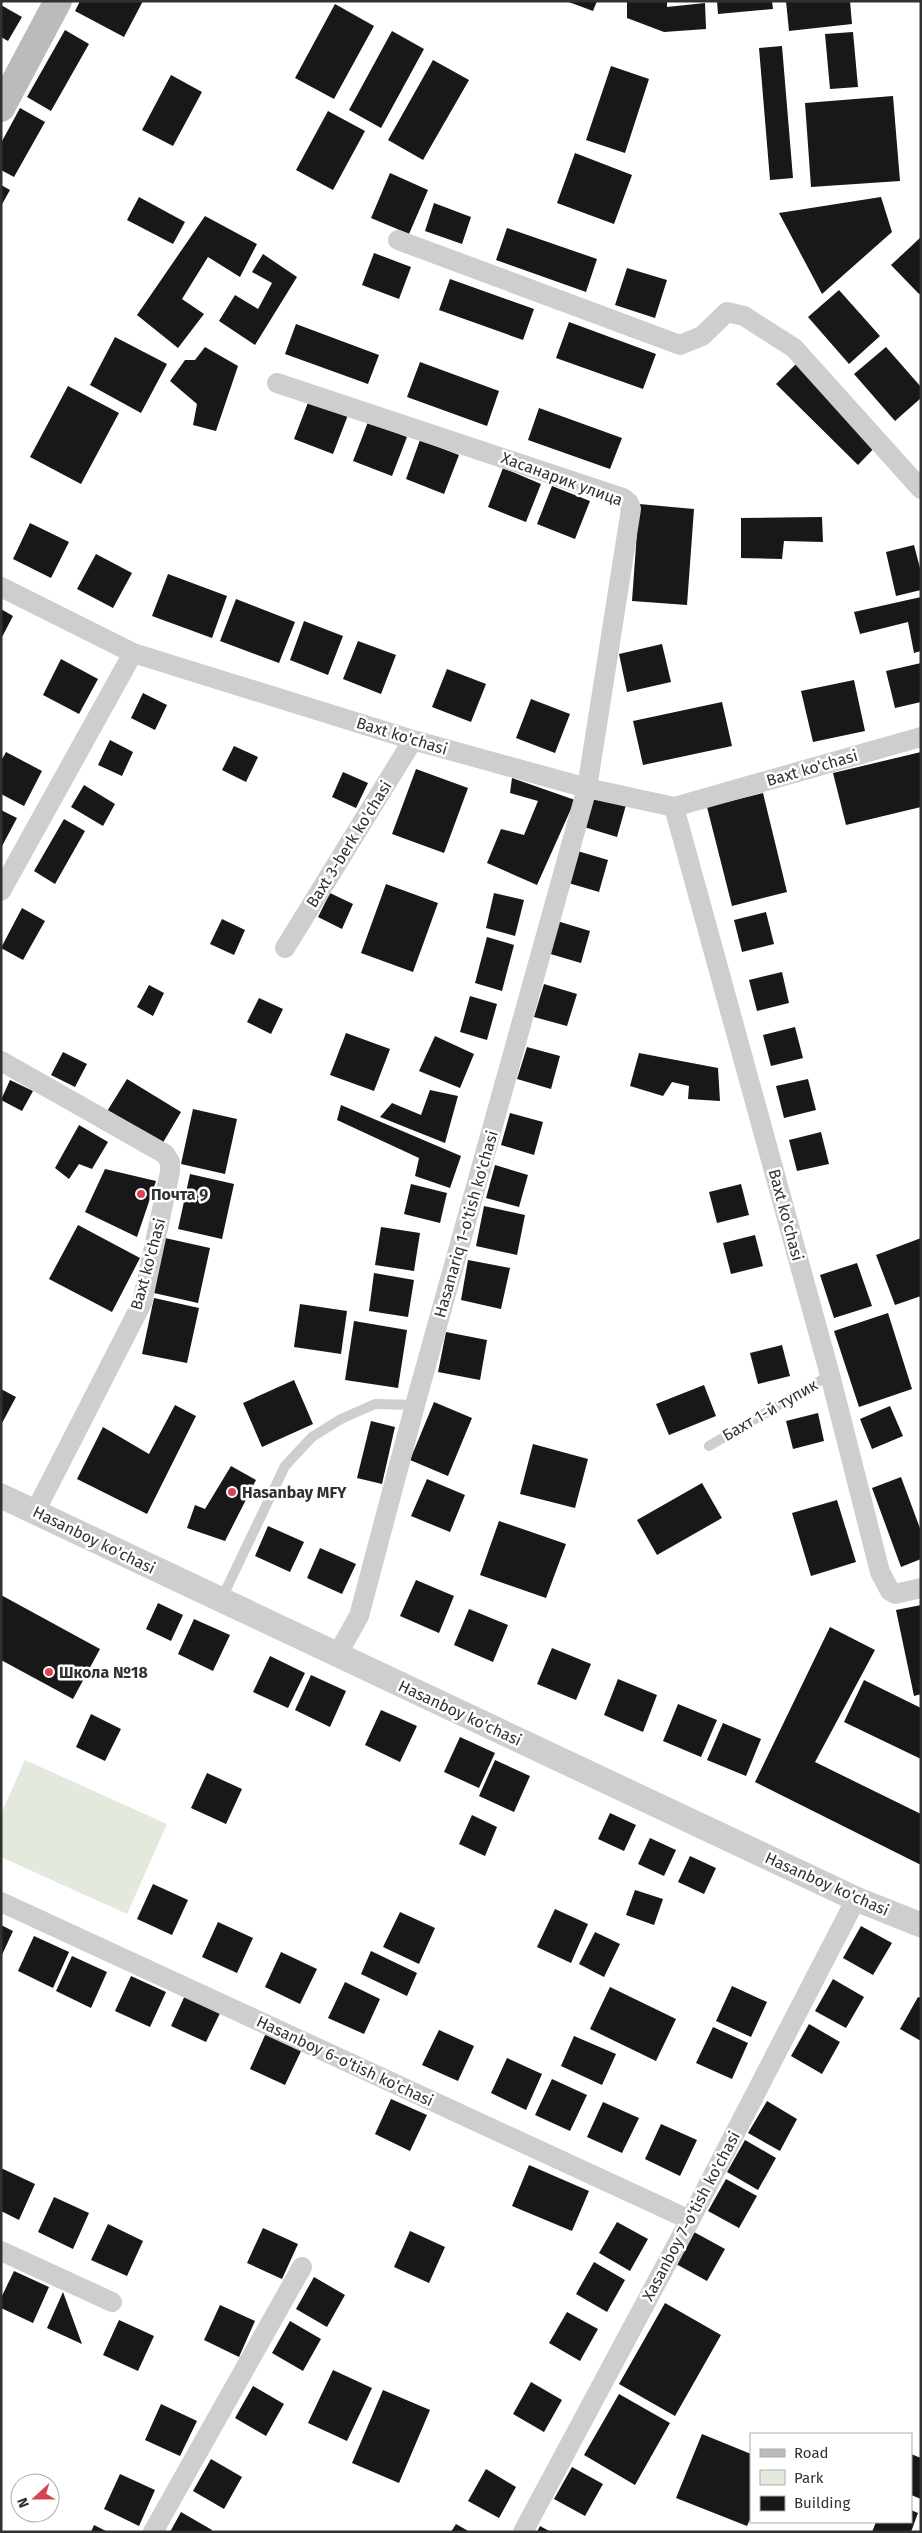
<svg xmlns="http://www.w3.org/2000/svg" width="922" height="2533" font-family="'Fira Sans',sans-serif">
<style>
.green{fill:#e4e9dd}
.building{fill:#181818}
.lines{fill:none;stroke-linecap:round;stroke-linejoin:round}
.service{stroke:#cecece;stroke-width:10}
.minor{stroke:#cecece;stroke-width:20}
.tertiary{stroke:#cecece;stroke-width:25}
.secondary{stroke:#bbb;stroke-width:28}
.poi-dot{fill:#d54654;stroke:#fff;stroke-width:2}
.labels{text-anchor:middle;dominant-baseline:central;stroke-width:5;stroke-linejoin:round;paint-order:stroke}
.street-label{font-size:16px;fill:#313131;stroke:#fff}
.poi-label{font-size:16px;font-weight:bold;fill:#313131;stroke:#fff;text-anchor:start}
</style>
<rect width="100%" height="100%" fill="#fff"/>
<path class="green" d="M 25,1760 L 167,1824 L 127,1914 L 1,1857 L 1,1814 Z"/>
<path class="building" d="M 80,1 L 143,1 L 124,37 L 75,11 Z
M 566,1 L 597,1 L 593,11 Z
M 627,1 L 667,1 L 667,7 L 705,3 L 706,29 L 664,32 L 627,18 Z
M 717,1 L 772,1 L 773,9 L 718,14 Z
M 786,1 L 850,1 L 852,24 L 789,31 Z
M 335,4 L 374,26 L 334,99 L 295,78 Z
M 1,5 L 22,17 L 8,41 L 1,37 Z
M 65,30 L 89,44 L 51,111 L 27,97 Z
M 392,31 L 424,49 L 381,128 L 349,110 Z
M 853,32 L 858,87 L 830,89 L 825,34 Z
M 782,46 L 793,178 L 770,180 L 759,48 Z
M 433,60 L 469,80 L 423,160 L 388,140 Z
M 611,66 L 649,79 L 625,153 L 586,140 Z
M 171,75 L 202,92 L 173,146 L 142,130 Z
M 893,96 L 900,181 L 811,187 L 805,103 Z
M 20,108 L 45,122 L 14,177 L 1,170 L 1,143 Z
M 328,111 L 365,131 L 333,190 L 296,170 Z
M 575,153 L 632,175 L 614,224 L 557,203 Z
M 390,173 L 428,190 L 409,234 L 371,218 Z
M 1,185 L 10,190 L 1,206 Z
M 139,197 L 185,222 L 173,244 L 127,220 Z
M 881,197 L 892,232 L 822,294 L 779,213 Z
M 434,203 L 471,217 L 462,244 L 425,231 Z
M 205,216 L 257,244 L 240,277 L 208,257 L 182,299 L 204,314 L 178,348 L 137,315 Z
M 507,228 L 597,259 L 586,292 L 496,260 Z
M 921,237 L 921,293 L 919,294 L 891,265 Z
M 374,253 L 411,267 L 399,299 L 362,285 Z
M 263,254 L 297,277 L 255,345 L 219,321 L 235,295 L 258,309 L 272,283 L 252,272 Z
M 627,268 L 667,280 L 655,318 L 615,305 Z
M 450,279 L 534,309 L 523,340 L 439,310 Z
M 839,290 L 880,336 L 849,364 L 808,317 Z
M 569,322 L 656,354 L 643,389 L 556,358 Z
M 296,324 L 379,355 L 368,384 L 285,354 Z
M 115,337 L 167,364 L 141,413 L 90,385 Z
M 205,347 L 238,366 L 216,431 L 193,425 L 197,404 L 170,381 L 185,360 L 195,360 Z
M 886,347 L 921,387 L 921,398 L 895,421 L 854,374 Z
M 420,362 L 499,391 L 487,426 L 407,397 Z
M 797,363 L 879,443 L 858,465 L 776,384 Z
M 68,386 L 119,413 L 81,484 L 30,457 Z
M 309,400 L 348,415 L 333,454 L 294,439 Z
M 539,408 L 622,438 L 610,469 L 528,440 Z
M 368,422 L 407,437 L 392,476 L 353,461 Z
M 420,440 L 459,455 L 444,494 L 406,479 Z
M 503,468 L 541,484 L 526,522 L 488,507 Z
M 552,486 L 590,501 L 575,539 L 537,524 Z
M 639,504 L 694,509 L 687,605 L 632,601 Z
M 822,517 L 823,542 L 784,541 L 782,559 L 741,558 L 741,518 Z
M 30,523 L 69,542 L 51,578 L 13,559 Z
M 914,545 L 921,572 L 921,590 L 896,596 L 886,552 Z
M 96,554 L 132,573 L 113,608 L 77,589 Z
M 168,574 L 227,596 L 212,638 L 152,616 Z
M 921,597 L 921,651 L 914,653 L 908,622 L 860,634 L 854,612 Z
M 236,599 L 295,622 L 279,663 L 220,641 Z
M 1,609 L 13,616 L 1,639 Z
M 304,621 L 343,636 L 328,675 L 290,660 Z
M 358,641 L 396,655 L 381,694 L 343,679 Z
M 662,644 L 671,682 L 627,692 L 619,654 Z
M 61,659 L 98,679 L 79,714 L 43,695 Z
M 921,663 L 921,702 L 895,708 L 886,671 Z
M 447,669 L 486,684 L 471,722 L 432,707 Z
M 854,680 L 865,731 L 813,742 L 801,691 Z
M 143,693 L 167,705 L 155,730 L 131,718 Z
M 531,699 L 570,714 L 555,753 L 516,738 Z
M 722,702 L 732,746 L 643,765 L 633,721 Z
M 110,740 L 133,752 L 122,776 L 98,765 Z
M 234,746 L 258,757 L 246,782 L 222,770 Z
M 6,752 L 42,771 L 24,806 L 1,794 L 1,761 Z
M 921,752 L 921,807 L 846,825 L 833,773 Z
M 416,769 L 468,788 L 444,853 L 392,834 Z
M 343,772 L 368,783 L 356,808 L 332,797 Z
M 512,778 L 575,800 L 537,885 L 487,863 L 501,829 L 524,835 L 538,801 L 510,793 Z
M 84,785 L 115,804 L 103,826 L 71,807 Z
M 763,793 L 787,892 L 732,906 L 707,807 Z
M 593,795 L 626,805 L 617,837 L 584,827 Z
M 1,810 L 17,818 L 1,848 Z
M 64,819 L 85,831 L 55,884 L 34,871 Z
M 574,850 L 608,860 L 599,892 L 565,882 Z
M 386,884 L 438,903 L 413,972 L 361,953 Z
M 330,893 L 353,904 L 342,929 L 318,917 Z
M 494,893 L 524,900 L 515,936 L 486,928 Z
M 22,908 L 45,921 L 23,960 L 1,948 Z
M 766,912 L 774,944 L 742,952 L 734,920 Z
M 222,919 L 245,930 L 234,955 L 210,944 Z
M 557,921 L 590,931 L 581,963 L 547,953 Z
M 487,937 L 514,945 L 502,991 L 475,983 Z
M 782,972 L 789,1003 L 757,1011 L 749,980 Z
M 544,984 L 577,994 L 567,1026 L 534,1017 Z
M 149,985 L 164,993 L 153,1016 L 137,1007 Z
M 470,996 L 497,1004 L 487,1040 L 460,1032 Z
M 259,998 L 283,1009 L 271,1034 L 247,1022 Z
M 795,1027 L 803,1058 L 771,1066 L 763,1035 Z
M 346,1033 L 390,1049 L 374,1091 L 330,1075 Z
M 435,1036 L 474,1054 L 460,1088 L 419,1071 Z
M 527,1047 L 560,1056 L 551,1089 L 517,1079 Z
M 63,1052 L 87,1064 L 75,1087 L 51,1075 Z
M 639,1053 L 718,1068 L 720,1101 L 688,1099 L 689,1086 L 672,1082 L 663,1096 L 630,1086 Z
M 127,1079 L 181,1112 L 161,1146 L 106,1113 Z
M 808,1079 L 816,1110 L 784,1118 L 776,1086 Z
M 10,1080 L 33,1091 L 22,1111 L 1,1100 Z
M 430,1090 L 458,1096 L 445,1143 L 380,1117 L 392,1103 L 421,1115 Z
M 341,1105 L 461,1156 L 450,1188 L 415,1176 L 419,1158 L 337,1120 Z
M 193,1109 L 237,1119 L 225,1174 L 181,1164 Z
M 510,1113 L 543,1122 L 534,1155 L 501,1145 Z
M 79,1125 L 108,1142 L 92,1169 L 79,1164 L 69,1179 L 55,1168 Z
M 821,1132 L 829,1164 L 797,1171 L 789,1140 Z
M 495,1165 L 528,1175 L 519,1207 L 486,1198 Z
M 105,1169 L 156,1181 L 137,1237 L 85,1212 Z
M 190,1174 L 234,1184 L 222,1239 L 178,1229 Z
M 411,1184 L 447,1193 L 440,1223 L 404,1214 Z
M 741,1184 L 749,1215 L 717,1223 L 709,1192 Z
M 484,1206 L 525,1215 L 517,1255 L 476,1246 Z
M 78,1225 L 140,1258 L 112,1312 L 49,1279 Z
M 381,1227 L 420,1233 L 414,1271 L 375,1265 Z
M 755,1235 L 763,1266 L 731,1274 L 723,1243 Z
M 165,1238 L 210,1248 L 198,1303 L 154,1293 Z
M 921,1238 L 921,1296 L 895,1305 L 876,1255 Z
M 468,1260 L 510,1268 L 501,1309 L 461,1300 Z
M 857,1263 L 872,1306 L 834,1318 L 820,1275 Z
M 374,1273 L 414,1280 L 408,1317 L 369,1311 Z
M 154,1298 L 199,1308 L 187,1363 L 142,1354 Z
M 300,1304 L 347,1311 L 341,1354 L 294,1347 Z
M 888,1313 L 912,1389 L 859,1407 L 834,1331 Z
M 354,1321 L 407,1330 L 398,1388 L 345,1380 Z
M 446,1332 L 487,1340 L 480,1380 L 438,1372 Z
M 782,1345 L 790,1376 L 758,1384 L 750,1353 Z
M 294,1380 L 313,1424 L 262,1447 L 243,1403 Z
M 704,1385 L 716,1416 L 669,1435 L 656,1404 Z
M 1,1389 L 16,1397 L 1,1425 Z
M 434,1402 L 472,1418 L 448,1476 L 410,1460 Z
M 175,1405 L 196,1416 L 147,1514 L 77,1479 L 103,1427 L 149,1454 Z
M 890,1406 L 903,1436 L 872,1449 L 860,1419 Z
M 818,1413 L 824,1441 L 793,1449 L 786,1421 Z
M 371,1421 L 395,1427 L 382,1484 L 357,1478 Z
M 533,1444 L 588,1459 L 575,1508 L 520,1494 Z
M 231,1466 L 256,1480 L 225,1541 L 187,1528 L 195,1505 L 205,1509 Z
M 901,1477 L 921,1531 L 921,1559 L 901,1567 L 872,1488 Z
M 427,1479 L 465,1495 L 450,1532 L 411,1516 Z
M 702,1483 L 722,1518 L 657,1555 L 637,1520 Z
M 837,1500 L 856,1562 L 811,1576 L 792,1513 Z
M 499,1521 L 566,1544 L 546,1598 L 480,1575 Z
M 268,1526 L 304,1542 L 290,1572 L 255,1556 Z
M 320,1548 L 356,1564 L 342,1594 L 307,1578 Z
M 416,1580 L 454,1596 L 439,1633 L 400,1616 Z
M 1,1595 L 100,1649 L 73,1699 L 1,1660 Z
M 158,1603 L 183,1615 L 171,1641 L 146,1629 Z
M 921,1605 L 921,1694 L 914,1696 L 896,1610 Z
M 469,1609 L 508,1625 L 493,1662 L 454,1645 Z
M 194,1619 L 230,1635 L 213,1671 L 178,1654 Z
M 830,1627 L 875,1650 L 815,1762 L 921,1814 L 921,1865 L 755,1782 Z
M 552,1648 L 591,1664 L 576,1700 L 537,1684 Z
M 270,1656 L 305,1673 L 288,1708 L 253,1692 Z
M 311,1675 L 346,1691 L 330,1727 L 295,1710 Z
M 618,1679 L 657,1695 L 643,1732 L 604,1715 Z
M 864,1680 L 921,1708 L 921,1759 L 844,1722 Z
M 678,1704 L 717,1720 L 701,1757 L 663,1741 Z
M 381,1710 L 417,1726 L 400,1762 L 365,1745 Z
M 91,1714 L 121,1729 L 105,1761 L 76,1747 Z
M 723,1723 L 761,1739 L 746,1776 L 707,1760 Z
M 460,1737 L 495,1753 L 479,1788 L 444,1772 Z
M 495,1760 L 530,1776 L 514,1812 L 479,1796 Z
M 207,1773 L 242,1789 L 226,1824 L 191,1808 Z
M 610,1813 L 636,1825 L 624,1851 L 598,1839 Z
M 472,1815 L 497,1827 L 485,1856 L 459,1844 Z
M 650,1838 L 676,1850 L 664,1876 L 638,1864 Z
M 690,1856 L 716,1868 L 704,1894 L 678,1882 Z
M 153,1884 L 188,1900 L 172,1935 L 137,1919 Z
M 635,1890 L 663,1899 L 654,1925 L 626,1915 Z
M 555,1909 L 588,1924 L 571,1963 L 537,1947 Z
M 400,1912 L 435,1928 L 419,1964 L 383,1947 Z
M 218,1922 L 253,1938 L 237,1973 L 202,1957 Z
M 1,1925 L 13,1931 L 1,1957 Z
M 861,1926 L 892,1943 L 873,1975 L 843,1958 Z
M 595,1932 L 620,1944 L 604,1977 L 579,1964 Z
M 34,1936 L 69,1952 L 53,1988 L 18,1971 Z
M 371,1951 L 417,1973 L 407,1996 L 361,1974 Z
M 281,1952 L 317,1969 L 300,2004 L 265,1987 Z
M 72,1956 L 107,1972 L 91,2008 L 56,1991 Z
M 131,1976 L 166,1992 L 150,2027 L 115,2011 Z
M 833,1979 L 864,1997 L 846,2028 L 815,2011 Z
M 345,1982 L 380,1999 L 364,2034 L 328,2018 Z
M 732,1986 L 767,2002 L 751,2037 L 716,2021 Z
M 610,1987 L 676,2019 L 656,2061 L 590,2029 Z
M 187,1991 L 223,2007 L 206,2042 L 171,2026 Z
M 918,1997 L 921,1998 L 921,2041 L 900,2029 Z
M 809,2024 L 840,2042 L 822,2074 L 791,2056 Z
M 713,2027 L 748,2043 L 732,2079 L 696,2063 Z
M 439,2030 L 474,2046 L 458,2081 L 422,2065 Z
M 266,2033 L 302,2049 L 285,2085 L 250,2069 Z
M 574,2036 L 616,2054 L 602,2085 L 561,2066 Z
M 507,2058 L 542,2074 L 526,2110 L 491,2093 Z
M 552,2079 L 587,2095 L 570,2131 L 535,2115 Z
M 391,2099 L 427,2115 L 410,2151 L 375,2134 Z
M 767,2101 L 797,2119 L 780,2151 L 748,2133 Z
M 603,2102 L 639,2118 L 622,2153 L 587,2137 Z
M 661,2124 L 697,2140 L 680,2176 L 645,2159 Z
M 745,2140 L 776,2158 L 758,2190 L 727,2172 Z
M 529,2165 L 589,2191 L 572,2231 L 512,2206 Z
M 1,2168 L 35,2184 L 19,2220 L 1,2211 Z
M 726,2179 L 757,2196 L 739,2228 L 708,2211 Z
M 54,2197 L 89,2213 L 73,2249 L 38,2232 Z
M 617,2222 L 648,2239 L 630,2271 L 599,2253 Z
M 108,2224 L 143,2241 L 127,2276 L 91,2260 Z
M 263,2228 L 298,2244 L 282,2279 L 247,2263 Z
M 410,2231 L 445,2247 L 429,2283 L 394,2267 Z
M 694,2232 L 725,2249 L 707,2281 L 676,2264 Z
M 594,2262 L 625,2280 L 607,2312 L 576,2294 Z
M 14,2271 L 49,2287 L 33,2323 L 1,2308 L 1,2298 Z
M 314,2277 L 345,2295 L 327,2327 L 296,2309 Z
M 63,2292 L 82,2344 L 47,2328 Z
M 665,2303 L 721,2335 L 675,2416 L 619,2384 Z
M 220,2305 L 255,2321 L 239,2357 L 204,2340 Z
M 567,2312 L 598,2329 L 580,2361 L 549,2343 Z
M 119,2320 L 154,2336 L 138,2371 L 103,2355 Z
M 290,2321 L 321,2339 L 303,2371 L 272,2353 Z
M 333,2370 L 372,2388 L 347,2441 L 308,2423 Z
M 531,2382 L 562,2400 L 544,2432 L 513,2414 Z
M 253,2386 L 284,2404 L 266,2436 L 235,2418 Z
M 383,2390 L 430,2410 L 399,2483 L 352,2463 Z
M 619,2394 L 670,2423 L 635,2485 L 584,2455 Z
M 161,2404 L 197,2421 L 180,2456 L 145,2440 Z
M 702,2434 L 751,2454 L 751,2517 L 747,2526 L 676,2498 Z
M 911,2454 L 921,2458 L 921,2499 L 911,2495 Z
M 211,2459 L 242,2477 L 224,2509 L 193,2491 Z
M 572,2467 L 603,2484 L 585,2516 L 554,2499 Z
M 486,2469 L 516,2487 L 499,2518 L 468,2501 Z
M 120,2474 L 155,2490 L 139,2526 L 104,2509 Z
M 911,2510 L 918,2513 L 911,2532 L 872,2532 L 876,2522 L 911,2522 Z
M 181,2512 L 212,2530 L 211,2532 L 170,2532 Z
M 456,2524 L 470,2532 L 451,2532 Z
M 94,2525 L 108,2532 L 91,2532 Z
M 540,2526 L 551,2532 L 537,2532 Z"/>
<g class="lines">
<path class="service" d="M 709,1446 L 830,1375
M 221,1600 L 285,1466 L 312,1437 L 341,1419 L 375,1404 L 415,1405"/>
<path class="minor" d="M 398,240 L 680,345 L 702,336 L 727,312 L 744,316 L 794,348 L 921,489
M 277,383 L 623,498 L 629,503 L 631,509 L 587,788 L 415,1405 L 359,1616 L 337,1655
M 1,587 L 133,653 L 413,740 L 587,788 L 674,807 L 921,737
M 674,807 L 830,1375 L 880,1572 L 890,1591 L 895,1594 L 921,1588
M 1,891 L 133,653
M 285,948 L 413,740
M 1,1061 L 165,1154 L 170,1162 L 170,1172 L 142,1303 L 35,1512
M 1,1902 L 690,2220
M 1,2251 L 112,2302
M 153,2532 L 302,2267
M 523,2532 L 690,2220 L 856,1899"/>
<path class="tertiary" d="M 1,1496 L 856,1899 L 921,1925"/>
<path class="secondary" d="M 1,108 L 58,1"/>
</g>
<g class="poi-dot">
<circle cx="141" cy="1194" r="5"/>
<circle cx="232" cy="1492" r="5"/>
<circle cx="49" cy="1672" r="5"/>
</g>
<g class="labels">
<g class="street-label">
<text transform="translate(562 479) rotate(20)">Хасанарик улица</text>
<text transform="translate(402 736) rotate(17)">Baxt ko'chasi</text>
<text transform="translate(812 768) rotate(-16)">Baxt ko'chasi</text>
<text transform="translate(349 844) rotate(-58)">Baxt 3-berk ko'chasi</text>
<text transform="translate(786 1215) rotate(75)">Baxt ko'chasi</text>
<text transform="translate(466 1224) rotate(-74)">Hasanariq 1-o'tish ko'chasi</text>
<text transform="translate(148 1264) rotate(-75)">Baxt ko'chasi</text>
<text transform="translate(770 1410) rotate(-30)">Бахт 1-й тупик</text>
<text transform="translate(94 1540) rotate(26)">Hasanboy ko'chasi</text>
<text transform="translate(460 1713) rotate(25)">Hasanboy ko'chasi</text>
<text transform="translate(827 1884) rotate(24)">Hasanboy ko'chasi</text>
<text transform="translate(345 2061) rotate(25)">Hasanboy 6-o'tish ko'chasi</text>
<text transform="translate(691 2216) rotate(-62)">Xasanboy 7-o'tish ko'chasi</text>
</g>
<g class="poi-label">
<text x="151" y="1194">Почта 9</text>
<text x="242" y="1492">Hasanbay MFY</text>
<text x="59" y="1672">Школа №18</text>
</g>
</g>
<rect width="922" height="2533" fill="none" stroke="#313131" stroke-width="5"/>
<rect x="750" y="2433" width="162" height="90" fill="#ffffff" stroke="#adadad"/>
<rect x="760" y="2449" width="25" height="8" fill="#bbbbbb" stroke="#adadad"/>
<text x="794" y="2458" font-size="15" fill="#313131">Road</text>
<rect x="760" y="2470" width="25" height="15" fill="#e4e9dd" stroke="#adadad"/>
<text x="794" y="2483" font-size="15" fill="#313131">Park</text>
<rect x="760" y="2496" width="25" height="15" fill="#181818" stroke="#adadad"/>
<text x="794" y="2508" font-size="15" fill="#313131">Building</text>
<g transform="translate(35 2498) rotate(249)"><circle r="24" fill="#ffffff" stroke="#adadad"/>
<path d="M0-4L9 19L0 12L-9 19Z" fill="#d54654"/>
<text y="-8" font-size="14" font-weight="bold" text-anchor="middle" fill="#313131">N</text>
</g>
</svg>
